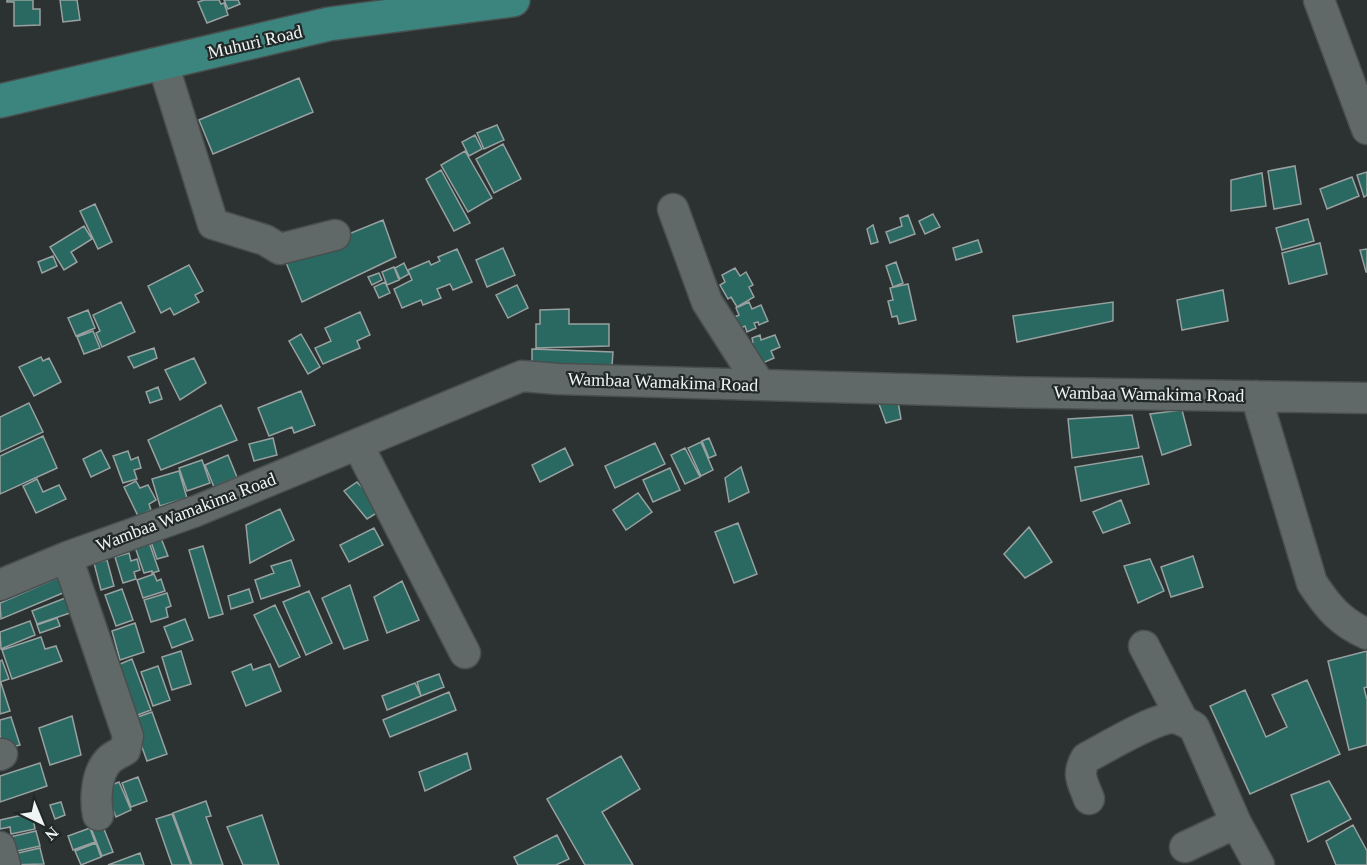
<svg xmlns="http://www.w3.org/2000/svg" width="1367" height="865" font-family="Georgia,serif">
<style>
.building{fill:#2a6862;stroke:#98a1a0;stroke-width:1.5}
.lines{fill:none;stroke-linecap:round;stroke-linejoin:round}
.minor-casing{stroke:#484f4e;stroke-width:33}
.major-casing{stroke:#484f4e;stroke-width:36}
.minor{stroke:#616968;stroke-width:30}
.major{stroke:#3c857f;stroke-width:33}
.labels{text-anchor:middle;dominant-baseline:central;stroke-width:4.5;stroke-linejoin:round;paint-order:stroke}
.street-label{font-size:18px;fill:#f0f5f4;stroke:#212928}
</style>
<rect width="100%" height="100%" fill="#2b3231"/>
<path class="building" d="M 7,0 L 33,0 L 33,9 L 40,9 L 40,25 L 14,26 L 14,2 L 7,2 Z
M 60,0 L 77,0 L 80,20 L 63,22 Z
M 204,0 L 219,0 L 221,4 L 224,3 L 228,15 L 207,23 L 198,2 Z
M 224,0 L 238,0 L 240,4 L 228,9 Z
M 299,78 L 313,112 L 213,154 L 199,120 Z
M 497,125 L 504,140 L 484,149 L 477,133 Z
M 475,135 L 482,149 L 469,156 L 462,142 Z
M 503,144 L 521,179 L 494,193 L 476,159 Z
M 465,151 L 492,198 L 468,212 L 441,165 Z
M 1295,166 L 1301,204 L 1274,209 L 1268,171 Z
M 441,170 L 470,223 L 454,231 L 426,179 Z
M 1367,172 L 1367,195 L 1364,197 L 1357,175 Z
M 1262,173 L 1266,206 L 1231,211 L 1231,180 Z
M 1352,177 L 1359,196 L 1327,209 L 1320,189 Z
M 95,204 L 112,242 L 98,249 L 80,211 Z
M 933,214 L 940,227 L 925,234 L 919,221 Z
M 908,215 L 915,234 L 890,243 L 886,232 L 902,226 L 900,218 Z
M 1308,219 L 1314,241 L 1282,250 L 1276,228 Z
M 383,220 L 396,257 L 302,302 L 285,260 Z
M 873,225 L 878,242 L 871,244 L 867,229 Z
M 84,226 L 92,239 L 71,252 L 77,262 L 64,270 L 50,247 Z
M 978,240 L 982,252 L 956,260 L 953,248 Z
M 1320,243 L 1327,274 L 1289,284 L 1282,253 Z
M 503,248 L 515,275 L 487,287 L 476,260 Z
M 457,249 L 472,282 L 453,290 L 450,284 L 437,289 L 441,298 L 423,305 L 421,300 L 402,308 L 394,289 L 412,280 L 408,270 L 429,261 L 431,265 L 440,261 L 438,257 Z
M 1367,249 L 1367,272 L 1366,272 L 1360,250 Z
M 53,256 L 57,266 L 42,273 L 38,262 Z
M 896,262 L 903,283 L 893,287 L 886,266 Z
M 404,263 L 409,274 L 400,279 L 395,268 Z
M 189,265 L 203,291 L 195,295 L 199,302 L 174,315 L 170,308 L 161,313 L 148,286 Z
M 394,267 L 399,280 L 387,285 L 382,272 Z
M 735,268 L 740,276 L 746,272 L 753,285 L 749,287 L 754,297 L 737,307 L 731,297 L 728,299 L 720,285 L 725,282 L 722,275 Z
M 379,273 L 382,280 L 372,285 L 368,277 Z
M 385,282 L 390,293 L 379,298 L 374,287 Z
M 908,284 L 916,320 L 899,324 L 897,316 L 892,317 L 888,301 L 893,300 L 890,288 Z
M 517,285 L 528,308 L 508,318 L 496,295 Z
M 1223,290 L 1228,321 L 1182,330 L 1177,300 Z
M 121,302 L 135,332 L 102,347 L 96,333 L 100,331 L 93,315 Z
M 749,302 L 752,309 L 761,305 L 768,321 L 759,325 L 758,322 L 754,323 L 756,328 L 747,332 L 745,326 L 735,331 L 730,319 L 739,315 L 736,308 Z
M 1113,302 L 1113,321 L 1017,342 L 1013,316 Z
M 569,309 L 569,324 L 609,324 L 609,346 L 536,348 L 536,324 L 540,324 L 540,310 Z
M 88,310 L 95,328 L 76,336 L 68,318 Z
M 360,312 L 370,335 L 357,341 L 360,348 L 323,364 L 315,348 L 331,341 L 325,328 Z
M 93,331 L 100,348 L 84,354 L 77,337 Z
M 301,334 L 320,367 L 308,374 L 289,341 Z
M 760,335 L 761,340 L 775,335 L 780,347 L 771,351 L 774,358 L 758,365 L 745,345 L 753,342 L 752,338 Z
M 154,348 L 157,358 L 134,368 L 128,357 Z
M 532,349 L 613,352 L 612,366 L 532,364 Z
M 41,357 L 43,361 L 49,358 L 61,382 L 34,396 L 19,367 Z
M 194,358 L 206,383 L 180,400 L 165,370 Z
M 158,387 L 162,399 L 150,403 L 146,392 Z
M 301,391 L 315,425 L 294,433 L 292,427 L 269,436 L 258,408 Z
M 897,396 L 901,419 L 886,423 L 879,404 Z
M 29,403 L 43,432 L 0,452 L 0,417 Z
M 221,405 L 237,440 L 161,470 L 148,440 Z
M 1182,410 L 1191,445 L 1162,455 L 1150,414 Z
M 1132,415 L 1139,448 L 1072,458 L 1068,419 Z
M 43,436 L 57,468 L 0,494 L 0,456 Z
M 273,438 L 277,455 L 254,461 L 249,444 Z
M 709,438 L 716,455 L 709,458 L 702,441 Z
M 701,442 L 713,470 L 701,476 L 688,448 Z
M 655,443 L 665,464 L 615,488 L 605,466 Z
M 565,448 L 573,465 L 540,482 L 532,465 Z
M 685,448 L 700,477 L 685,484 L 671,455 Z
M 101,450 L 110,468 L 91,477 L 83,459 Z
M 128,451 L 131,460 L 138,457 L 141,468 L 134,470 L 137,479 L 123,483 L 113,456 Z
M 228,455 L 237,477 L 214,487 L 205,465 Z
M 1142,456 L 1149,484 L 1081,501 L 1075,467 Z
M 202,460 L 210,483 L 187,491 L 179,468 Z
M 741,467 L 749,492 L 729,502 L 725,478 Z
M 670,468 L 680,490 L 653,502 L 643,480 Z
M 179,471 L 187,498 L 160,506 L 152,479 Z
M 37,479 L 43,492 L 59,485 L 66,499 L 36,513 L 23,486 Z
M 136,481 L 140,488 L 148,485 L 156,500 L 149,504 L 151,510 L 138,516 L 124,487 Z
M 357,482 L 383,509 L 367,519 L 344,491 Z
M 638,493 L 652,512 L 626,530 L 613,510 Z
M 1121,500 L 1130,523 L 1103,533 L 1093,512 Z
M 280,509 L 294,540 L 250,563 L 246,525 Z
M 738,523 L 757,574 L 734,583 L 715,532 Z
M 1029,527 L 1052,562 L 1025,578 L 1004,554 Z
M 374,528 L 383,545 L 349,562 L 340,545 Z
M 161,538 L 168,556 L 157,559 L 151,542 Z
M 149,542 L 159,571 L 152,573 L 152,571 L 144,573 L 135,547 Z
M 203,546 L 223,614 L 209,618 L 189,550 Z
M 129,553 L 131,561 L 137,559 L 140,570 L 134,572 L 136,579 L 123,583 L 115,557 Z
M 1193,556 L 1203,587 L 1171,597 L 1161,567 Z
M 1150,559 L 1164,591 L 1138,603 L 1124,566 Z
M 107,560 L 114,586 L 101,590 L 94,563 Z
M 291,560 L 300,586 L 261,599 L 255,580 L 274,573 L 271,566 Z
M 154,574 L 157,581 L 161,579 L 165,591 L 143,598 L 137,580 Z
M 64,575 L 70,590 L 1,619 L 0,603 Z
M 402,581 L 419,620 L 387,633 L 374,597 Z
M 350,585 L 368,640 L 344,649 L 322,598 Z
M 122,589 L 133,620 L 116,626 L 105,595 Z
M 249,589 L 253,602 L 231,609 L 228,596 Z
M 309,591 L 332,643 L 306,655 L 283,602 Z
M 167,593 L 171,606 L 166,608 L 168,617 L 151,622 L 144,600 Z
M 73,595 L 79,610 L 37,624 L 32,611 Z
M 275,605 L 300,657 L 279,667 L 254,615 Z
M 57,618 L 60,626 L 40,633 L 37,625 Z
M 185,619 L 193,640 L 172,648 L 164,627 Z
M 30,621 L 35,635 L 1,649 L 0,632 Z
M 135,623 L 144,652 L 120,660 L 112,631 Z
M 41,637 L 45,649 L 56,646 L 62,661 L 12,679 L 2,650 Z
M 181,651 L 191,684 L 172,690 L 162,657 Z
M 1367,651 L 1367,687 L 1364,688 L 1367,700 L 1367,745 L 1349,750 L 1328,661 Z
M 132,659 L 151,710 L 132,717 L 113,667 Z
M 2,660 L 9,679 L 0,682 L 0,661 Z
M 251,664 L 253,670 L 270,664 L 281,691 L 246,706 L 232,672 Z
M 158,666 L 170,700 L 153,706 L 141,672 Z
M 439,674 L 444,687 L 421,696 L 417,682 Z
M 1307,680 L 1340,754 L 1250,794 L 1210,706 L 1245,690 L 1266,737 L 1287,727 L 1272,695 Z
M 1,683 L 10,711 L 0,714 L 0,684 Z
M 415,683 L 421,696 L 387,710 L 382,696 Z
M 449,692 L 456,710 L 390,737 L 383,720 Z
M 152,712 L 167,754 L 147,761 L 132,719 Z
M 72,716 L 81,755 L 50,765 L 39,728 Z
M 11,717 L 20,745 L 4,749 L 0,736 L 0,720 Z
M 467,753 L 471,769 L 425,791 L 419,772 Z
M 621,756 L 640,789 L 602,812 L 633,865 L 585,865 L 547,799 Z
M 40,763 L 47,786 L 0,802 L 0,776 Z
M 138,777 L 147,801 L 131,807 L 122,783 Z
M 1329,781 L 1351,819 L 1308,842 L 1291,795 Z
M 119,782 L 131,810 L 116,817 L 104,788 Z
M 206,801 L 211,816 L 206,817 L 223,865 L 192,865 L 173,813 Z
M 61,802 L 65,815 L 55,819 L 50,805 Z
M 32,813 L 35,829 L 11,834 L 10,827 L 0,829 L 0,820 Z
M 172,814 L 191,865 L 172,865 L 156,819 Z
M 262,815 L 279,865 L 243,865 L 227,827 Z
M 102,824 L 113,852 L 102,856 L 91,828 Z
M 1353,825 L 1367,851 L 1367,865 L 1336,865 L 1326,841 Z
M 90,828 L 95,842 L 73,850 L 68,836 Z
M 36,831 L 40,846 L 4,854 L 1,839 Z
M 557,835 L 569,859 L 556,865 L 518,865 L 514,857 Z
M 96,843 L 101,857 L 81,865 L 75,851 Z
M 40,848 L 44,864 L 7,865 L 5,856 Z
M 140,853 L 144,865 L 108,865 Z"/>
<g class="lines">
<defs>
<path id="minor" d="M 1319,0 L 1367,129
M 163,64 L 213,224 L 265,240 L 280,249 L 335,235
M 673,209 L 707,302 L 760,385
M 1256,396 L 1312,583 C 1328,607 1340,622 1367,634
M 358,445 L 465,653
M 67,557 L 128,736 L 125,750 C 120,753 113,756 109,760 C 96,773 95,799 98,815
M 0,585 L 67,557 L 196,511 L 522,376 L 558,379 L 1007,392 L 1367,398
M 1144,646 L 1183,721
M 0,755 L 2,754
M 1089,799 C 1083,782 1076,775 1086,758 C 1105,748 1153,719 1172,718 C 1180,718 1187,723 1194,727 L 1236,823 L 1259,865
M 0,847 L 5,865
M 1185,847 L 1236,823"/>
<path id="major" d="M 0,101 L 329,24 L 513,0"/>
</defs>
<use href="#minor" class="minor-casing"/>
<use href="#major" class="major-casing"/>
<use href="#minor" class="minor"/>
<use href="#major" class="major"/>
</g>
<g class="labels">
<g class="street-label">
<text transform="translate(255 42) rotate(-13)">Muhuri Road</text>
<text transform="translate(663 382) rotate(2)">Wambaa Wamakima Road</text>
<text transform="translate(1149 394) rotate(1)">Wambaa Wamakima Road</text>
<text transform="translate(186 512) rotate(-21)">Wambaa Wamakima Road</text>
</g>
</g>
<g transform="translate(42 823) rotate(137)" stroke="#212928" stroke-width="4.5" paint-order="stroke">
<path d="M0-4.5L10 22L0 15L-10 22Z" fill="#f0f5f4"/>
<text y="-9" font-size="16" font-weight="bold" text-anchor="middle" fill="#f0f5f4">N</text>
</g>
</svg>
